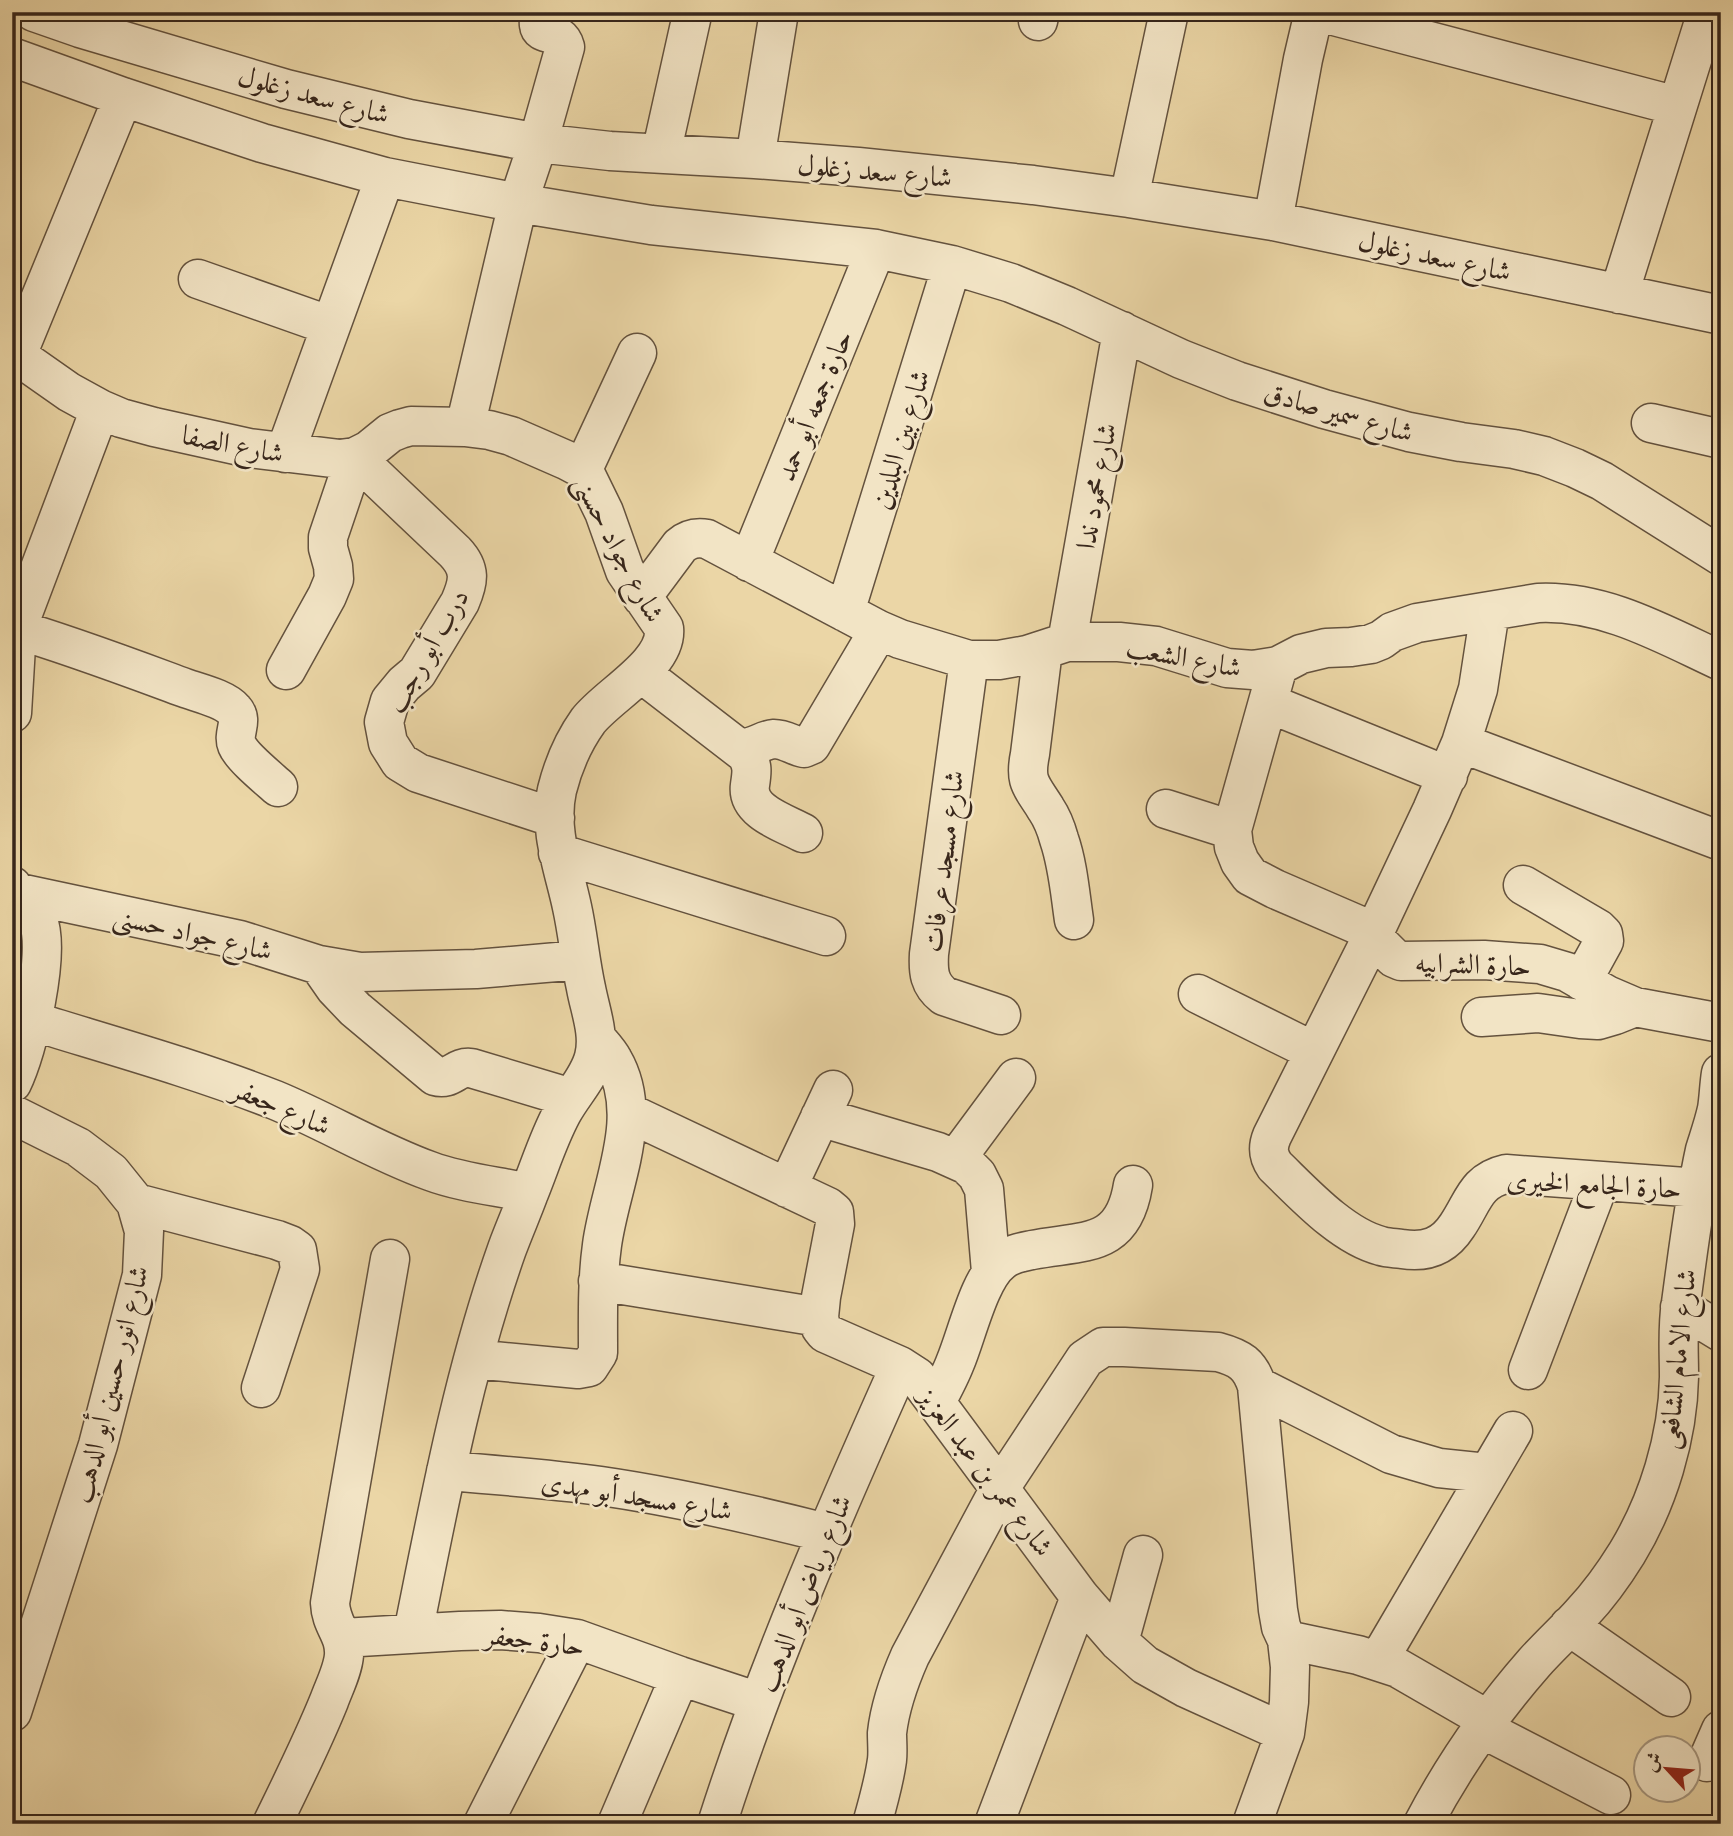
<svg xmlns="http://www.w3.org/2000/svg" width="1733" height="1836" font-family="'Gentium Book Plus',Amiri,serif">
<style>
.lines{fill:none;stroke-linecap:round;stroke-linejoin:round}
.minor-casing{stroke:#64523e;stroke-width:41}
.minor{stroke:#f2e4c5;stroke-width:38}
.labels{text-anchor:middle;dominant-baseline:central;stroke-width:5;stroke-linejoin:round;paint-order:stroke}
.street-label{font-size:28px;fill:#37261b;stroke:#f2e4c5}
</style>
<rect width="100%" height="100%" fill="#ebd6a6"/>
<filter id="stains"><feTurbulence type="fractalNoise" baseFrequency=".00286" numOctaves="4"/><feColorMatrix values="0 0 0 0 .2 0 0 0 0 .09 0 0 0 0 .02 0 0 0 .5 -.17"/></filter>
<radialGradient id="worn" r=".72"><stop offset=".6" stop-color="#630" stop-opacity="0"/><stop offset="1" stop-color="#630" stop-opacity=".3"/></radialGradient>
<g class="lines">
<defs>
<path id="minor" d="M 34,12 L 80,28 L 286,89 L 409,119 L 538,143 L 610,151 L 755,159 L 858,167 L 1033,185 L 1129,198 L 1273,221 L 1721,315
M 1319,12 L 1677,106
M 1038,21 L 1040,12
M 12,57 L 123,97 L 262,143 L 385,177 L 518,203 L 651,225 L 876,249 L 952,265 L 1011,283 L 1067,306 L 1181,359 L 1237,381 L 1324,409 L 1409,432 L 1461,442 L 1514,449 L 1544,456 L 1575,468 L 1602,481 L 1721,556
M 661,154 L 692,15
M 755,159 L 779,12
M 1129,198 L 1169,12
M 1273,221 L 1303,59 L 1314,12
M 198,279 L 331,326
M 1619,294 L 1707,12
M 12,352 L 69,392 L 100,409 L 121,418 L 154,427 L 249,448 L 340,459 L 355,457 L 369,450 L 390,433 L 400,429 L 411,426 L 465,427 L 489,430 L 511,436 L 566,460 L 583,469 L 604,512 L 625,571 L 664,628 C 668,664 608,695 588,721 C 573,742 563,766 557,790 C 548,830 564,869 572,907 C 578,934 580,961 586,988 C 590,1010 600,1034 594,1057 C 589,1078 572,1094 562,1113 C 548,1139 540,1166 529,1193 C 522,1212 514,1230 507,1249 C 463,1373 439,1504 413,1633
M 17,355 L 123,97
M 1651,423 L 1721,439
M 465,427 L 518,203 L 538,143 L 565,47 C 560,28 540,37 539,25 C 538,20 540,16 541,12
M 285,453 L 385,177
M 583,469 L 637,353
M 749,562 L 876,249
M 642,597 L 680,546 C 688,539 696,537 707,539 L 879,630 L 900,639 L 969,660 L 999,660 L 1027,655 L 1067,642 L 1119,642 L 1156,646 L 1227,668 L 1253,670 L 1278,666 L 1301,654 L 1326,648 L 1351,647 L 1371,644 L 1381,640 L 1392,632 L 1417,623 L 1538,603 C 1604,600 1663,634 1721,661
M 1490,611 L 1478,689 L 1461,743 L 1432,810 L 1373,935 L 1272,1136 C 1267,1148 1268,1156 1275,1166 C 1304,1194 1342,1236 1381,1246 C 1388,1248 1395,1248 1402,1249 C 1426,1253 1444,1246 1457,1226 C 1473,1203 1475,1181 1506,1174 L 1699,1188
M 845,612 L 952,265
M 12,628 C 70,645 128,667 185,688 C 199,693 225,699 234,710 C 244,721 232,733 237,745 C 242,757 268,778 278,787
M 1067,642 L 1122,331
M 1043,650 L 1030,754 C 1024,783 1032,786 1046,809 C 1052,818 1056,828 1059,839 C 1068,865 1070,893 1074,920
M 969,660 L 929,954 C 928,972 929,984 944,996 L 1001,1015
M 1278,666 L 1232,830 L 1234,847 L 1240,862 L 1250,876 L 1275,889 L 1363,927 L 1394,958 L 1401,961 L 1484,960 L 1540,964 L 1567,972 L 1607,995 L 1635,1007 L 1721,1023
M 286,670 L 327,596 L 334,579 L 333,566 L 328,548 L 328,537 L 355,457 L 455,552 C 471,569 469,581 460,602 L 417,673 L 404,684 L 390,701 L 384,722 L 388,743 L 400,762 L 418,773 L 555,818
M 641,673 L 746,754 C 753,765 752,772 750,785 C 746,812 785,823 803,833
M 1268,703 L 1448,776
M 12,713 L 17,629 L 100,409
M 1461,743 L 1721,841
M 739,748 C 755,749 761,740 774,739 C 785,739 794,746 804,748 L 811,745 L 879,630
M 1166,809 L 1232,830
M 558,853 L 826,936
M 1523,885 L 1598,929 L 1603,934 L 1604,941 L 1582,981
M 12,886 C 19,899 32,906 38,920 C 51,953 28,1051 12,1083
M 15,892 L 240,940 L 319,965 L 360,972 L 476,969 L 580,960
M 319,965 L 335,988 L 355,1009 L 435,1076 C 452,1081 455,1066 471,1068 L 571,1098
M 1198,994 L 1313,1051
M 1481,1017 L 1538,1013 L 1580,1019 L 1598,1020 L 1615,1015 L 1635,1007
M 32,1021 C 113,1046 196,1069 275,1100 C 328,1122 377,1152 430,1171 C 462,1183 497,1186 529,1193
M 627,1112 L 828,1207 L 834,1212 L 835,1224 L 821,1297 L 819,1317 L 821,1328 L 825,1333 L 900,1366 L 917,1377 L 1080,1597 L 1119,1642 L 1145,1665 L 1186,1688 L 1285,1733
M 12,1114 L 78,1147 L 111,1172 L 136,1203 L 144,1231 L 142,1275 L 98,1445 L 12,1712
M 820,1117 L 938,1152 L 967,1165 L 977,1175 L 984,1189 L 991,1272
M 956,1159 L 1016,1078
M 787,1188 L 833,1090
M 136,1203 L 277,1240 L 290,1245 L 297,1250 L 300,1269 L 261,1388
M 598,1281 L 819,1317
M 1680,1307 L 1721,1332
M 473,1359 L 578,1369 L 589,1367 L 598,1353 C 598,1317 597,1281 602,1245 C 610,1185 646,1117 613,1060 C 609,1052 602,1045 596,1038
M 1528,1370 L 1600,1181
M 1257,1386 L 1391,1454 L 1439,1468 L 1487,1473
M 936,1402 C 943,1389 950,1376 955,1363 C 967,1335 979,1278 1002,1261 C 1010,1254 1022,1252 1032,1250 C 1083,1240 1123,1249 1133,1185
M 446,1471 C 498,1475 549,1479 601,1486 C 677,1497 751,1514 826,1533
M 1569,1626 L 1671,1697
M 343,1638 L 460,1631 L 500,1630 L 539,1633 L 577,1639 L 680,1676 L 759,1702
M 1287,1640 L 1358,1655 L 1398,1668 L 1488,1720
M 1119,1642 L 1143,1555
M 1378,1661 L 1513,1431
M 1483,1729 L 1611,1795
M 1707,1762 L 1721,1730
M 272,1824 C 292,1783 312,1743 329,1701 C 334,1687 343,1670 344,1655 C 345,1633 331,1626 330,1603 L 390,1259
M 483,1824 L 577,1639
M 617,1824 L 680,1676
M 717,1824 C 767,1667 833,1516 900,1366
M 872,1824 C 878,1803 884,1782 887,1760 C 888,1752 887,1742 887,1733 C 890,1706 899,1681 910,1656 L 1000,1488 L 1085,1359 L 1103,1347 L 1124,1347 L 1218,1352 C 1240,1358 1250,1364 1257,1386 L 1278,1610 L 1281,1627 L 1287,1640 L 1290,1667 L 1289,1702 L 1285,1733 L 1252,1824
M 994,1824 L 1080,1597
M 1423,1824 C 1453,1767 1492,1711 1534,1663 C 1550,1645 1567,1630 1582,1613 C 1599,1595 1614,1574 1627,1553 C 1658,1502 1678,1437 1679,1377 C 1679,1352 1677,1327 1681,1303 C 1688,1252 1694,1200 1705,1150 C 1709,1137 1714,1123 1717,1109 C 1719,1097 1719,1085 1721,1073"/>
</defs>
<use href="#minor" class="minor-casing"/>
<use href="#minor" class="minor"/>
</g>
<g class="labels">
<g class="street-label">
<text transform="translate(314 94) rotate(15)">شارع سعد زغلول</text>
<text transform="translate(875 170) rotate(5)">شارع سعد زغلول</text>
<text transform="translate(1435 255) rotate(12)">شارع سعد زغلول</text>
<text transform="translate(813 405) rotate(-68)">حارة جمعه أبو حمد</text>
<text transform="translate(1339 411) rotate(16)">شارع سمير صادق</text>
<text transform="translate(899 439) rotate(-73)">شارع بين البلدين</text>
<text transform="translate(233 443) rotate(11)">شارع الصفا</text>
<text transform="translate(1095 486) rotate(-80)">شارع محمود ندا</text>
<text transform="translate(620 548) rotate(62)">شارع جواد حسنى</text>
<text transform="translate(426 650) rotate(-60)">درب أبو رجب</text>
<text transform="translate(1184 656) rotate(11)">شارع الشعب</text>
<text transform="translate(942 861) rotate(-83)">شارع مسجد عرفات</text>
<text transform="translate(193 932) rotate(13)">شارع جواد حسنى</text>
<text transform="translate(1473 963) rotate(2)">حارة الشرابيه</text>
<text transform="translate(282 1106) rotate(23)">شارع جعفر</text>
<text transform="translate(1594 1183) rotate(3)">حارة الجامع الخيرى</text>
<text transform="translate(1676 1359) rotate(-84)">شارع الامام الشافعى</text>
<text transform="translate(109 1384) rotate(-76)">شارع انور حسين أبو الدهب</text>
<text transform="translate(987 1471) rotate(53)">شارع عمر بن عبد العزيز</text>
<text transform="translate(637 1495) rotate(9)">شارع مسجد أبو مهدى</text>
<text transform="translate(803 1593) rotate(-68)">شارع رياض أبو الدهب</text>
<text transform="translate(535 1639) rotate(7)">حارة جعفر</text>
</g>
</g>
<rect width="1733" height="1836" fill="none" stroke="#ebd6a6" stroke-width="42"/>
<rect x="14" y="14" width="1705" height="1808" fill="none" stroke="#37261b" stroke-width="3.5"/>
<rect x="21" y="21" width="1691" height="1794" fill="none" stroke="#37261b" stroke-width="2"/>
<g transform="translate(1667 1769) rotate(296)"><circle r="33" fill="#f2e4c5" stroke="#a79881" stroke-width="2"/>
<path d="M0-5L12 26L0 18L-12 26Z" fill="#8f2418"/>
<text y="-10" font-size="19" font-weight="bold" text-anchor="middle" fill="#37261b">ش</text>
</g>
<rect width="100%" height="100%" filter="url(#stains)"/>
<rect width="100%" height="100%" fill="url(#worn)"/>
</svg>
